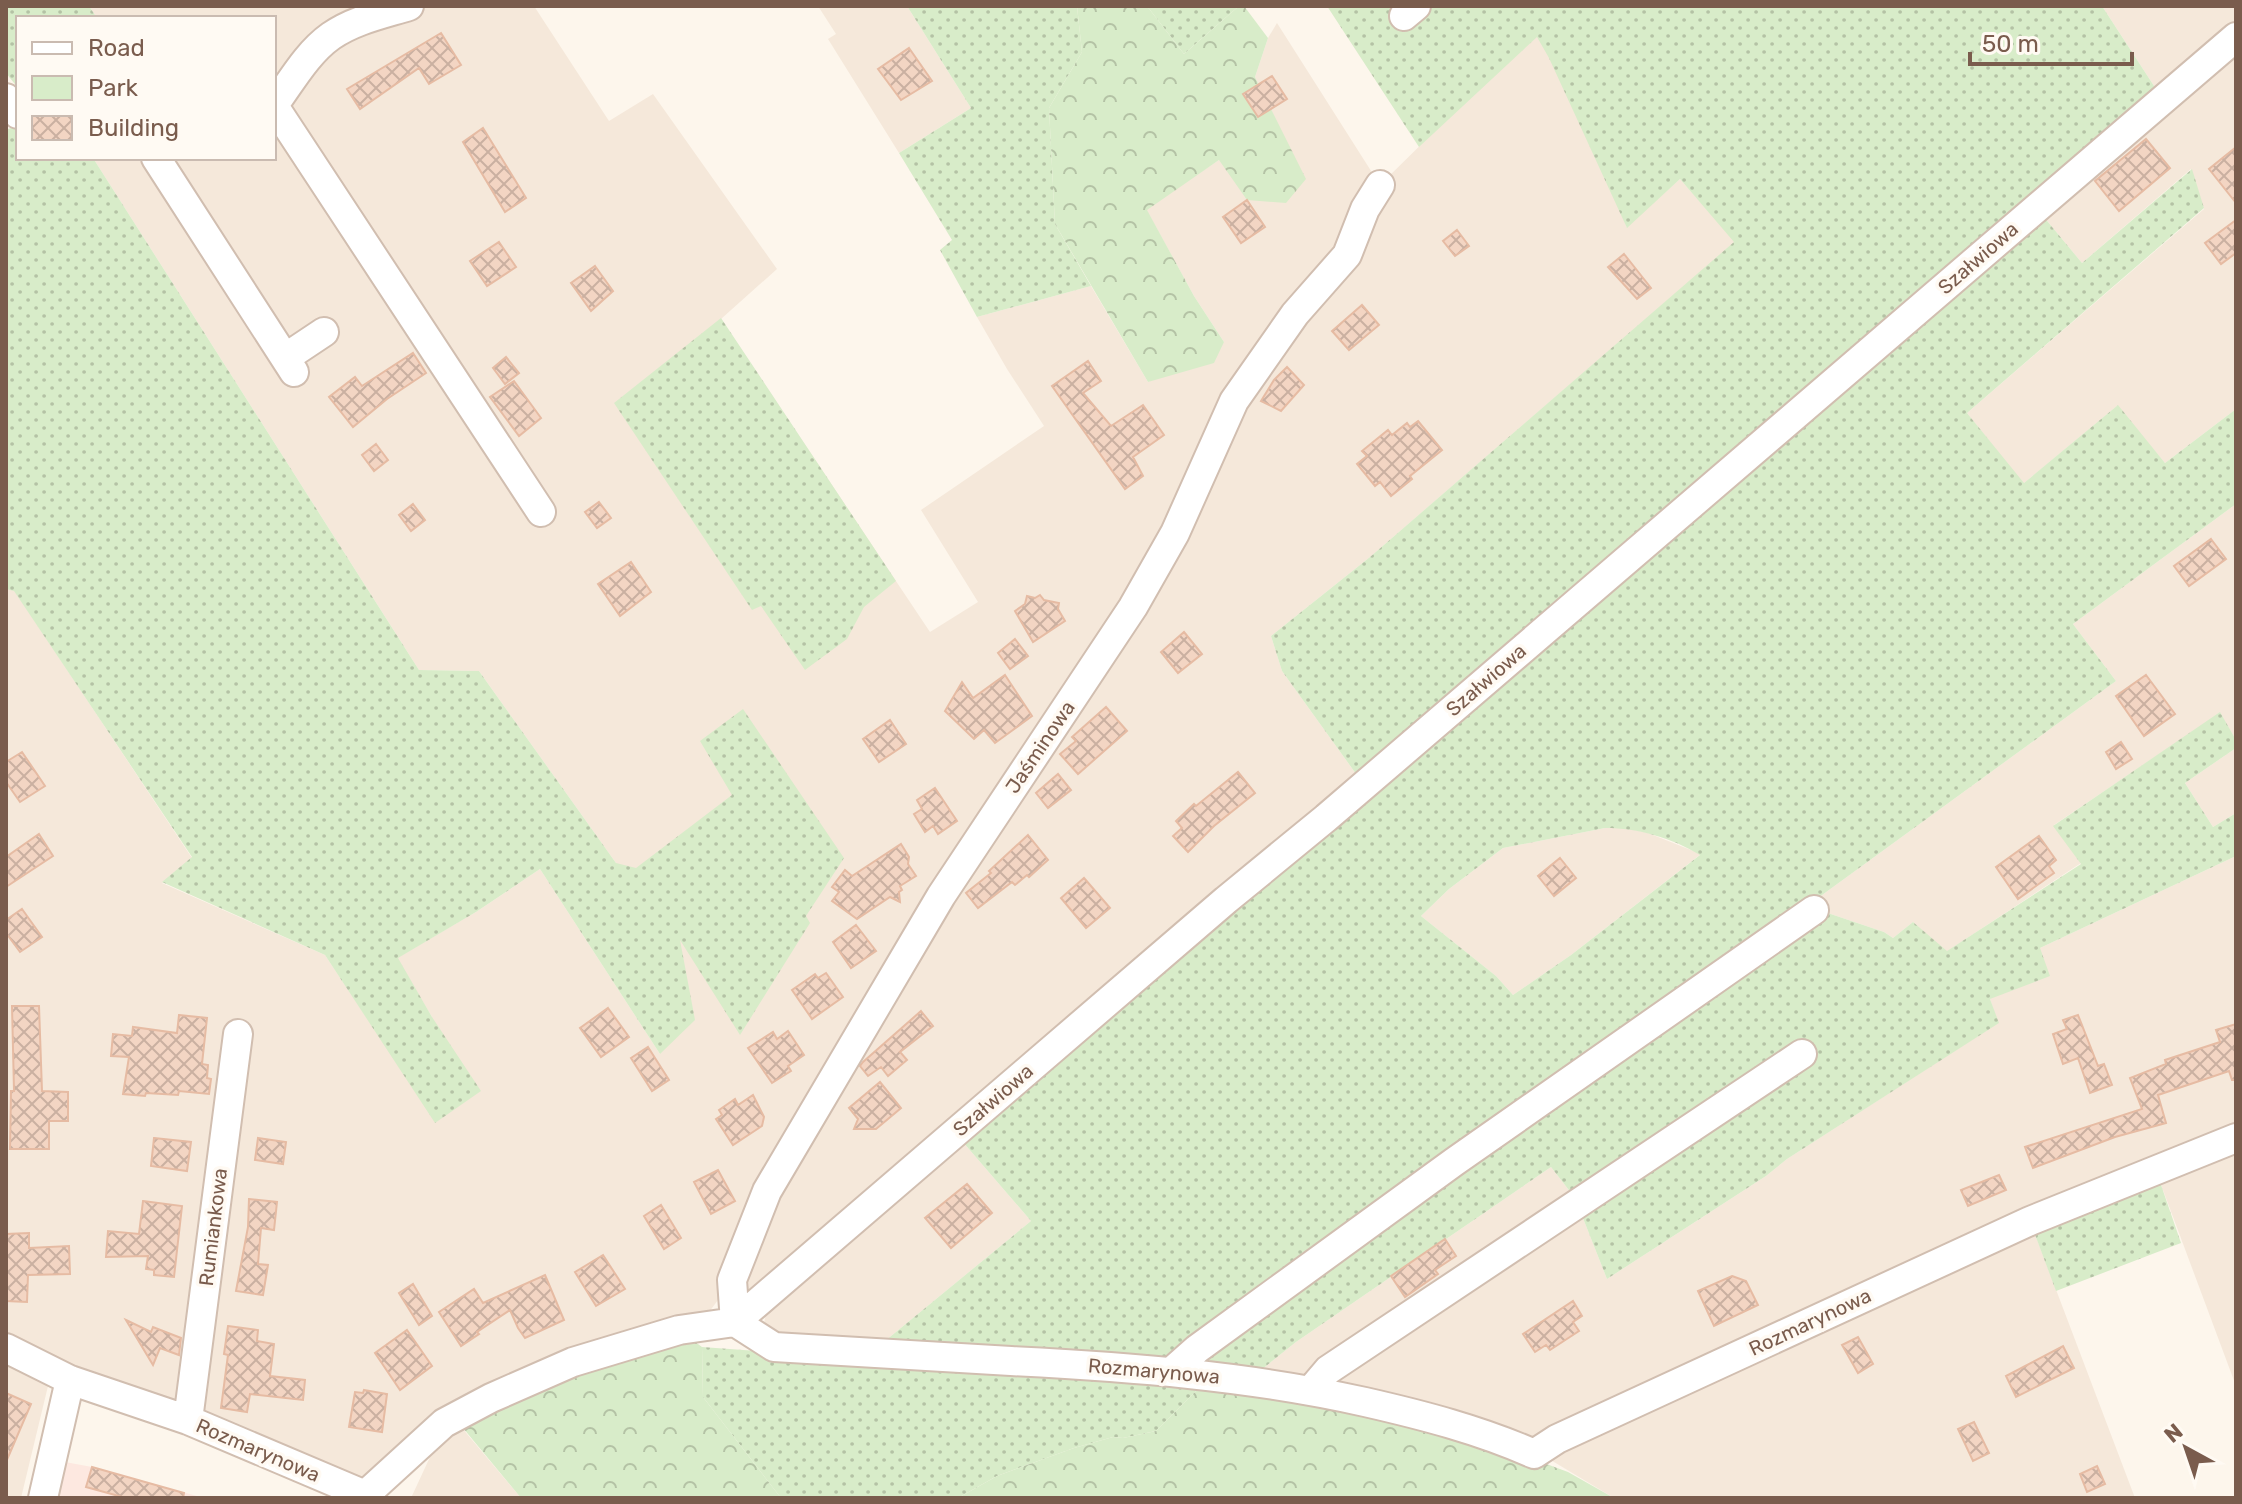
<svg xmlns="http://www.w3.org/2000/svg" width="2242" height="1504" font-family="Rubik,sans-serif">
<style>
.residential{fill:#f5e8da}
.commercial{fill:#fde8e0}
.green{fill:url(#green-dots);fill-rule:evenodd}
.forest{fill:url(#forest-crowns)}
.building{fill:url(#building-cross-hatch);stroke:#e6bba3;stroke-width:2}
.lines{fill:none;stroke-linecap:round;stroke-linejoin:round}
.minor-casing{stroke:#d1beb0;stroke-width:32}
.minor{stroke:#fff;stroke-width:28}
.labels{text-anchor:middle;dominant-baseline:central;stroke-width:7;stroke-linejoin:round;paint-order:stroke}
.street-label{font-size:20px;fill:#7a5c4d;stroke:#fffaf3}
</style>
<defs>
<pattern id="green-dots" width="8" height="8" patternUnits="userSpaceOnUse" patternTransform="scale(2)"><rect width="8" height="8" fill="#d8ecc9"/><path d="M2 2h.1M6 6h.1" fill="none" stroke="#b4c2a5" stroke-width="1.8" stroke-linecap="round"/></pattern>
<pattern id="forest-crowns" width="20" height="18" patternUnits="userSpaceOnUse" patternTransform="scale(2)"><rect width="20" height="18" fill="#d8ecc9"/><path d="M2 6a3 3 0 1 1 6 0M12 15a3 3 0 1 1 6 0" fill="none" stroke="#b4c2a5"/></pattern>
<pattern id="building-cross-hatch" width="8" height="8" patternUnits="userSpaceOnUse" patternTransform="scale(2)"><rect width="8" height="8" fill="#f3d5c3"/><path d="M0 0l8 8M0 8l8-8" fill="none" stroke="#cab0a1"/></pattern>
</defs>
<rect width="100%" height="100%" fill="#fdf6ec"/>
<path class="residential" d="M 89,6 L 534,6 L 609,121 L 653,94 L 777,269 L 721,319 L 930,632 L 978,602 L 921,510 L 1044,426 L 1007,369 L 977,317 L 1091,286 L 1148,382 L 1224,342 L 1194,296 L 1146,209 L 1219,160 L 1305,180 L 1255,77 L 1268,38 L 1277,23 L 1380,185 L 1444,122 L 1536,37 L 1610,6 L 1626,227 L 1680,179 L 1735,242 L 1370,557 L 1271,636 L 1282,671 L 1364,785 L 735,1322 L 732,1281 L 698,1327 L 491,1398 L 365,1495 L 296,1456 L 55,1357 L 21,1498 L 6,1498 L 6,589 L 14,590 L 192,858 L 162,883 L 325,955 L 436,1122 L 432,1017 L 397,958 L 476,912 L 540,869 L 660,1054 L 616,863 L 479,671 L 419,670 L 93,158 L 274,158 L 274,18 L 97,18 Z
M 818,6 L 907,6 L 971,108 L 899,153 L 828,39 L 836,34 Z
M 2102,6 L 2236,6 L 2236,21 L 2156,89 Z
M 2236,39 L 2236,409 L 2165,463 L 2117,406 L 2023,484 L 1967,413 L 2204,209 L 2191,169 L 2082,263 L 2043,216 Z
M 2236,504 L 2236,740 L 2220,713 L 2054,825 L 2081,863 L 1946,952 L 1913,922 L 1893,938 L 1884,932 L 1807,906 L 2116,681 L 2073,624 Z
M 2236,748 L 2236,813 L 2213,827 L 2185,783 Z
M 1605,828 L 1626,828 L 1648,833 L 1701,854 L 1571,955 L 1513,995 L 1496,976 L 1421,916 L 1449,889 L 1503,848 Z
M 2236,856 L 2236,1138 L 2030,1221 L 2135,1498 L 1614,1498 L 1529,1447 L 1261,1370 L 1296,1342 L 1551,1167 L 1575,1198 L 1607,1279 L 1766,1176 L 1787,1159 L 1998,1023 L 1990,999 L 2040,948 Z
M 962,1141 L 1031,1221 L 885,1341 L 778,1337 L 764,1323 L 767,1310 Z
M 2236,1141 L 2236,1386 L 2160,1182 Z
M 462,1428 L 521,1498 L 411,1498 L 430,1457 L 444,1440 Z"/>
<path class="commercial" d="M 65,1462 L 92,1467 L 204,1498 L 57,1498 Z"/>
<path class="green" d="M 6,6 L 89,6 L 97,18 L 18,18 L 18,88 L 6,73 Z
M 907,6 L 1077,6 L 1082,52 L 1049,108 L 1055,224 L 1091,286 L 977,317 L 940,250 L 952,240 L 899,153 L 971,108 Z
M 1147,6 L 1239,6 L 1184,54 Z
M 1327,6 L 2102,6 L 2156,89 L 2236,21 L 2236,37 L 2043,216 L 2082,263 L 2192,169 L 2204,208 L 1967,413 L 2024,483 L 2118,405 L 2165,463 L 2236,409 L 2236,504 L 2073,624 L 2116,681 L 1807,906 L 1884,932 L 1893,938 L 1913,922 L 1947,951 L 2081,864 L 2053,826 L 2220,712 L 2236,740 L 2236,748 L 2185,783 L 2213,827 L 2236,813 L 2236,856 L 2040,948 L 2050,976 L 1990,999 L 1999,1023 L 1787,1159 L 1766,1176 L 1607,1279 L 1575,1198 L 1551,1167 L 1296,1342 L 1261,1370 L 885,1341 L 1031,1221 L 962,1141 L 1364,785 L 1282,671 L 1271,636 L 1370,557 L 1734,242 L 1680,179 L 1627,228 L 1549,58 L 1537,37 L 1419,147 ZM 1605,828 C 1638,828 1672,838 1700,855 L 1571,955 L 1513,995 L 1496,976 L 1421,916 L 1449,889 L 1503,848 Z
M 18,125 L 18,158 L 93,158 L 419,670 L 479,671 L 616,863 L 636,868 L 732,795 L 700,741 L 743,709 L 844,858 L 806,916 L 810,923 L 740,1035 L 680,940 L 695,1020 L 660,1054 L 540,869 L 476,912 L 398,958 L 432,1017 L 481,1091 L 435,1123 L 325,955 L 162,882 L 192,857 L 14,591 L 6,589 L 6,130 Z
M 721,318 L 896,581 L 864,607 L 847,639 L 805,670 L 761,606 L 752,610 L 614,403 Z
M 2160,1182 L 2181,1243 L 2056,1291 L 2030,1221 Z
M 702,1347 L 1183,1381 L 1203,1384 L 1156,1431 L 1123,1438 L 1113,1437 L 1074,1448 L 997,1476 L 958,1498 L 781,1498 L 703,1397 Z"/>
<path class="forest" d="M 1077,6 L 1147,6 L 1184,54 L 1239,6 L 1244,6 L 1268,38 L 1255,77 L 1306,179 L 1286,203 L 1247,200 L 1219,160 L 1147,210 L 1194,296 L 1224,342 L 1214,363 L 1148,382 L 1055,224 L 1049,108 L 1082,52 Z
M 679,1330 L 702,1347 L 703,1397 L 781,1498 L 521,1498 L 463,1428 L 457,1415 Z
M 1203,1384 L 1294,1395 L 1519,1454 L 1568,1472 L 1614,1498 L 958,1498 L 997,1476 L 1074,1448 L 1113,1437 L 1123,1438 L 1156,1431 Z"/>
<path class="building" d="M 441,33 L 461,65 L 429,84 L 419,68 L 360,109 L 347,89 Z
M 909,48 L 932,81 L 901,100 L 878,69 Z
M 1272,76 L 1287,99 L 1258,117 L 1243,94 Z
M 483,128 L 526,198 L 505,212 L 463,142 Z
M 2146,139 L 2170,168 L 2119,211 L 2095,181 Z
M 2236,147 L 2236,203 L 2209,169 Z
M 1247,200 L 1265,227 L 1241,243 L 1223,217 Z
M 2236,220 L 2236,253 L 2221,264 L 2205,243 Z
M 1457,230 L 1469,246 L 1455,256 L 1443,241 Z
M 499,242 L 516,267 L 487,286 L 470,261 Z
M 1624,254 L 1651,288 L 1637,299 L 1608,267 Z
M 595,266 L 613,291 L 591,311 L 571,283 Z
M 1362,305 L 1379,325 L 1349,350 L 1332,331 Z
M 413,353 L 426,373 L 387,399 L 353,427 L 329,397 L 355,377 L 362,386 Z
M 506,357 L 519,373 L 505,384 L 493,368 Z
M 1088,361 L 1101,381 L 1083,393 L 1111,426 L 1143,405 L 1164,435 L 1133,457 L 1143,476 L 1125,489 L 1052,386 Z
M 1287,367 L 1304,385 L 1281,411 L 1261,401 L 1274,380 Z
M 514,381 L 541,418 L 519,436 L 490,397 Z
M 1418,421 L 1442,450 L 1410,476 L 1412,479 L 1391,496 L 1380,482 L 1375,486 L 1357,464 L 1367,456 L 1362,451 L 1388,430 L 1392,435 L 1407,423 L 1410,427 Z
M 376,444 L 388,460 L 374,471 L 362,455 Z
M 599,502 L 611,518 L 597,528 L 585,512 Z
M 413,504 L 425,520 L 411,531 L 399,515 Z
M 2211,539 L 2226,559 L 2189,586 L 2174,566 Z
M 631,562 L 651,592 L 620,616 L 598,584 Z
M 1040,595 L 1044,600 L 1059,603 L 1058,609 L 1065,621 L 1033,642 L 1015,611 L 1025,604 L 1027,596 L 1035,598 Z
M 1184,632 L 1202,654 L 1178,673 L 1161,652 Z
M 1015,639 L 1028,656 L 1010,669 L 998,653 Z
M 1005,675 L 1032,716 L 995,743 L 984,730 L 974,739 L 945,711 L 962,682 L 973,698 Z
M 2146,675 L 2175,714 L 2144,736 L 2116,696 Z
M 1106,707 L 1127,731 L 1078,774 L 1060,754 L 1076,741 L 1072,737 Z
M 890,720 L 906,744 L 879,762 L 863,739 Z
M 2121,742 L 2132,759 L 2116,769 L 2106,752 Z
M 22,752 L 45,786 L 20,802 L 6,782 L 6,762 Z
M 1238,772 L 1255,793 L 1214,826 L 1188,852 L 1173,836 L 1182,828 L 1176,821 L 1194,804 L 1196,806 Z
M 1058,774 L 1071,790 L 1048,808 L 1036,793 Z
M 935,788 L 957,821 L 938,834 L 933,826 L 925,832 L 914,814 L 922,809 L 917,800 Z
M 39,834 L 53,856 L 6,887 L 6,857 Z
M 1028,835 L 1048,860 L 1029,877 L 1027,875 L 1015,885 L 1012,882 L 978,908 L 966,893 L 991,873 L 989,871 Z
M 2039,836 L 2056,860 L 2049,866 L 2054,873 L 2018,899 L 1996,867 Z
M 901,844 L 909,857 L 908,864 L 916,876 L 900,886 L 902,890 L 899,892 L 900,902 L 890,897 L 857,919 L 832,901 L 839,892 L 832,887 L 845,870 L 852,876 Z
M 1560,858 L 1576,878 L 1554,896 L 1538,876 Z
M 1084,878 L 1110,908 L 1086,928 L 1061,898 Z
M 22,909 L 42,937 L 20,952 L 6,933 L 6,920 Z
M 856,925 L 876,951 L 851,968 L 833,942 Z
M 826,973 L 843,997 L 812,1019 L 792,990 L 815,974 L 818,978 Z
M 12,1006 L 39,1006 L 42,1091 L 68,1092 L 68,1121 L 49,1121 L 49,1149 L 10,1149 L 11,1091 L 14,1091 Z
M 608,1008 L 629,1037 L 601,1057 L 580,1028 Z
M 921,1011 L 933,1026 L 900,1052 L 907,1060 L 888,1076 L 881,1067 L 868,1076 L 860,1066 L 863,1062 Z
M 179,1015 L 207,1018 L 202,1064 L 208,1065 L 207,1078 L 211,1079 L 209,1094 L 179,1091 L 178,1095 L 146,1093 L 145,1096 L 123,1094 L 129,1057 L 111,1056 L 113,1034 L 132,1036 L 133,1027 L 177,1033 Z
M 2078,1015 L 2098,1066 L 2104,1064 L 2112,1085 L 2090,1093 L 2078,1058 L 2063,1064 L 2053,1034 L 2067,1029 L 2063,1020 Z
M 2236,1024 L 2236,1080 L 2232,1080 L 2229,1071 L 2158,1095 L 2166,1123 L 2115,1137 L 2033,1168 L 2025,1147 L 2142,1109 L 2130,1078 L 2166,1064 L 2165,1060 L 2220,1042 L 2216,1030 Z
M 788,1031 L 804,1055 L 788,1066 L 791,1071 L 772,1083 L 748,1048 L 773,1032 L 777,1039 Z
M 648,1047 L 669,1080 L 652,1091 L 631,1058 Z
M 880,1082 L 901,1108 L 876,1129 L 854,1129 L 858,1119 L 849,1108 Z
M 753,1095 L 764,1117 L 762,1126 L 733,1145 L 716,1119 L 722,1115 L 719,1110 L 735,1099 L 738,1105 Z
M 154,1138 L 191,1142 L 187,1171 L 151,1166 Z
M 258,1138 L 286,1142 L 283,1164 L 255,1160 Z
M 718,1170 L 735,1201 L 711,1214 L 694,1182 Z
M 1999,1175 L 2006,1190 L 1968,1206 L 1961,1190 Z
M 967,1184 L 992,1213 L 951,1248 L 925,1218 Z
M 249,1199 L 277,1202 L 274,1230 L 261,1228 L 258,1264 L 268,1265 L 263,1295 L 236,1291 L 248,1227 Z
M 143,1201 L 182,1206 L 174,1277 L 154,1275 L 154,1270 L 146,1269 L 148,1256 L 106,1257 L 108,1231 L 139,1234 Z
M 661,1205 L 681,1238 L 664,1249 L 644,1216 Z
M 29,1233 L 29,1248 L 69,1246 L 70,1274 L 28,1275 L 27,1302 L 6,1301 L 6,1234 Z
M 1445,1239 L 1456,1256 L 1435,1270 L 1438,1274 L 1405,1297 L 1391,1276 Z
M 603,1255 L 625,1289 L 596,1306 L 575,1272 Z
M 545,1275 L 564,1320 L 525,1338 L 518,1328 L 510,1310 L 477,1332 L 479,1334 L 461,1346 L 439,1312 L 474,1289 L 483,1303 Z
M 1732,1276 L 1746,1281 L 1758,1305 L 1714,1326 L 1698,1291 Z
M 413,1284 L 432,1316 L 419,1325 L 399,1293 Z
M 1573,1301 L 1582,1316 L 1573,1322 L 1579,1331 L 1550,1350 L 1546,1345 L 1535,1352 L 1523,1334 Z
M 126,1320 L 151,1332 L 153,1327 L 181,1338 L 179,1355 L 160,1348 L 153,1365 Z
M 228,1326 L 258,1330 L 257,1341 L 274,1344 L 270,1376 L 305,1380 L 303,1400 L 250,1394 L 247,1412 L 221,1408 L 228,1355 L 224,1354 Z
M 407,1330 L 432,1366 L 400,1390 L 375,1353 Z
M 1858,1337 L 1873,1364 L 1858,1373 L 1842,1345 Z
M 2063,1346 L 2074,1368 L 2016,1397 L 2006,1376 Z
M 364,1390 L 387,1394 L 382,1432 L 349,1427 L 355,1392 L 363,1393 Z
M 6,1393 L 31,1404 L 6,1462 Z
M 1974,1422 L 1989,1453 L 1973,1461 L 1958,1429 Z
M 2097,1466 L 2105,1484 L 2087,1492 L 2080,1474 Z
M 92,1467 L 184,1493 L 183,1498 L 126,1498 L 86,1487 Z"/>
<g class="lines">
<defs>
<path id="minor" d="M 1404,16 L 1416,6
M 6,98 L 18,114
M 274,105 C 291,82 307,53 331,36 C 354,20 383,14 409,6
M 274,106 L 541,512
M 156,158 L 294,372
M 285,358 L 324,332
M 735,1322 L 1226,900 L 1326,818 L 2236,37
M 735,1322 L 732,1280 L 767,1191 L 941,896 L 1133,607 L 1175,533 L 1234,401 L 1295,314 L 1347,255 L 1365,209 L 1380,185
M 6,1348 L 70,1380 L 188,1420 L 365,1495 L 368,1498
M 1171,1372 L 1197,1349 L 1454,1162 L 1814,910
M 1311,1390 L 1328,1370 L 1802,1054
M 188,1420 L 238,1034
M 365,1495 L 444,1423 L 491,1398 L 573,1362 L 679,1330 L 735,1322 L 774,1347 C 853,1352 932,1356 1011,1361 C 1130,1367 1249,1376 1365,1402 C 1422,1415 1480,1430 1534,1454 L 1557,1439 L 2030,1221 L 2236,1138
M 43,1498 L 70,1380"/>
</defs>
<use href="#minor" class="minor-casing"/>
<use href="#minor" class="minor"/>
</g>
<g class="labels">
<g class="street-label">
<text transform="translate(1978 258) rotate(-41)">Szałwiowa</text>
<text transform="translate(1486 680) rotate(-41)">Szałwiowa</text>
<text transform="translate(1040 747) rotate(-56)">Jaśminowa</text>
<text transform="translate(993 1100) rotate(-41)">Szałwiowa</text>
<text transform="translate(213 1227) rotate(-83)">Rumiankowa</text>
<text transform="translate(1810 1322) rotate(-25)">Rozmarynowa</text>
<text transform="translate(1154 1371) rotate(5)">Rozmarynowa</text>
<text transform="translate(258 1450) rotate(23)">Rozmarynowa</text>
</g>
</g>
<rect width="2242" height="1504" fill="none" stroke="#7a5c4d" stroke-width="16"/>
<rect x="16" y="16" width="260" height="144" fill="#fffaf3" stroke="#cabbb1" stroke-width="2"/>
<rect x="32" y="42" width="40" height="12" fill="#ffffff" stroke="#cabbb1" stroke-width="2"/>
<text x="88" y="56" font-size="24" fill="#7a5c4d">Road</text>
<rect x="32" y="76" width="40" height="24" fill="#d8ecc9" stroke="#cabbb1" stroke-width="2"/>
<text x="88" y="96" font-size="24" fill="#7a5c4d">Park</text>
<rect x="32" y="116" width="40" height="24" fill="url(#building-cross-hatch)" stroke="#cabbb1" stroke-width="2"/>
<text x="88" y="136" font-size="24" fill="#7a5c4d">Building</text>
<g transform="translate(2186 1448) rotate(320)" stroke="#fffaf3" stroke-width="6" paint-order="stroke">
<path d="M0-6L14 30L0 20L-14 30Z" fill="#7a5c4d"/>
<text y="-12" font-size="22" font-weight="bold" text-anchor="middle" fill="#7a5c4d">N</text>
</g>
<path d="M1970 52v12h162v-12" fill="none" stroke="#7a5c4d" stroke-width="4"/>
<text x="1982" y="52" font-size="24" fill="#7a5c4d" stroke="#fffaf3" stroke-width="6" paint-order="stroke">50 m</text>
</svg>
